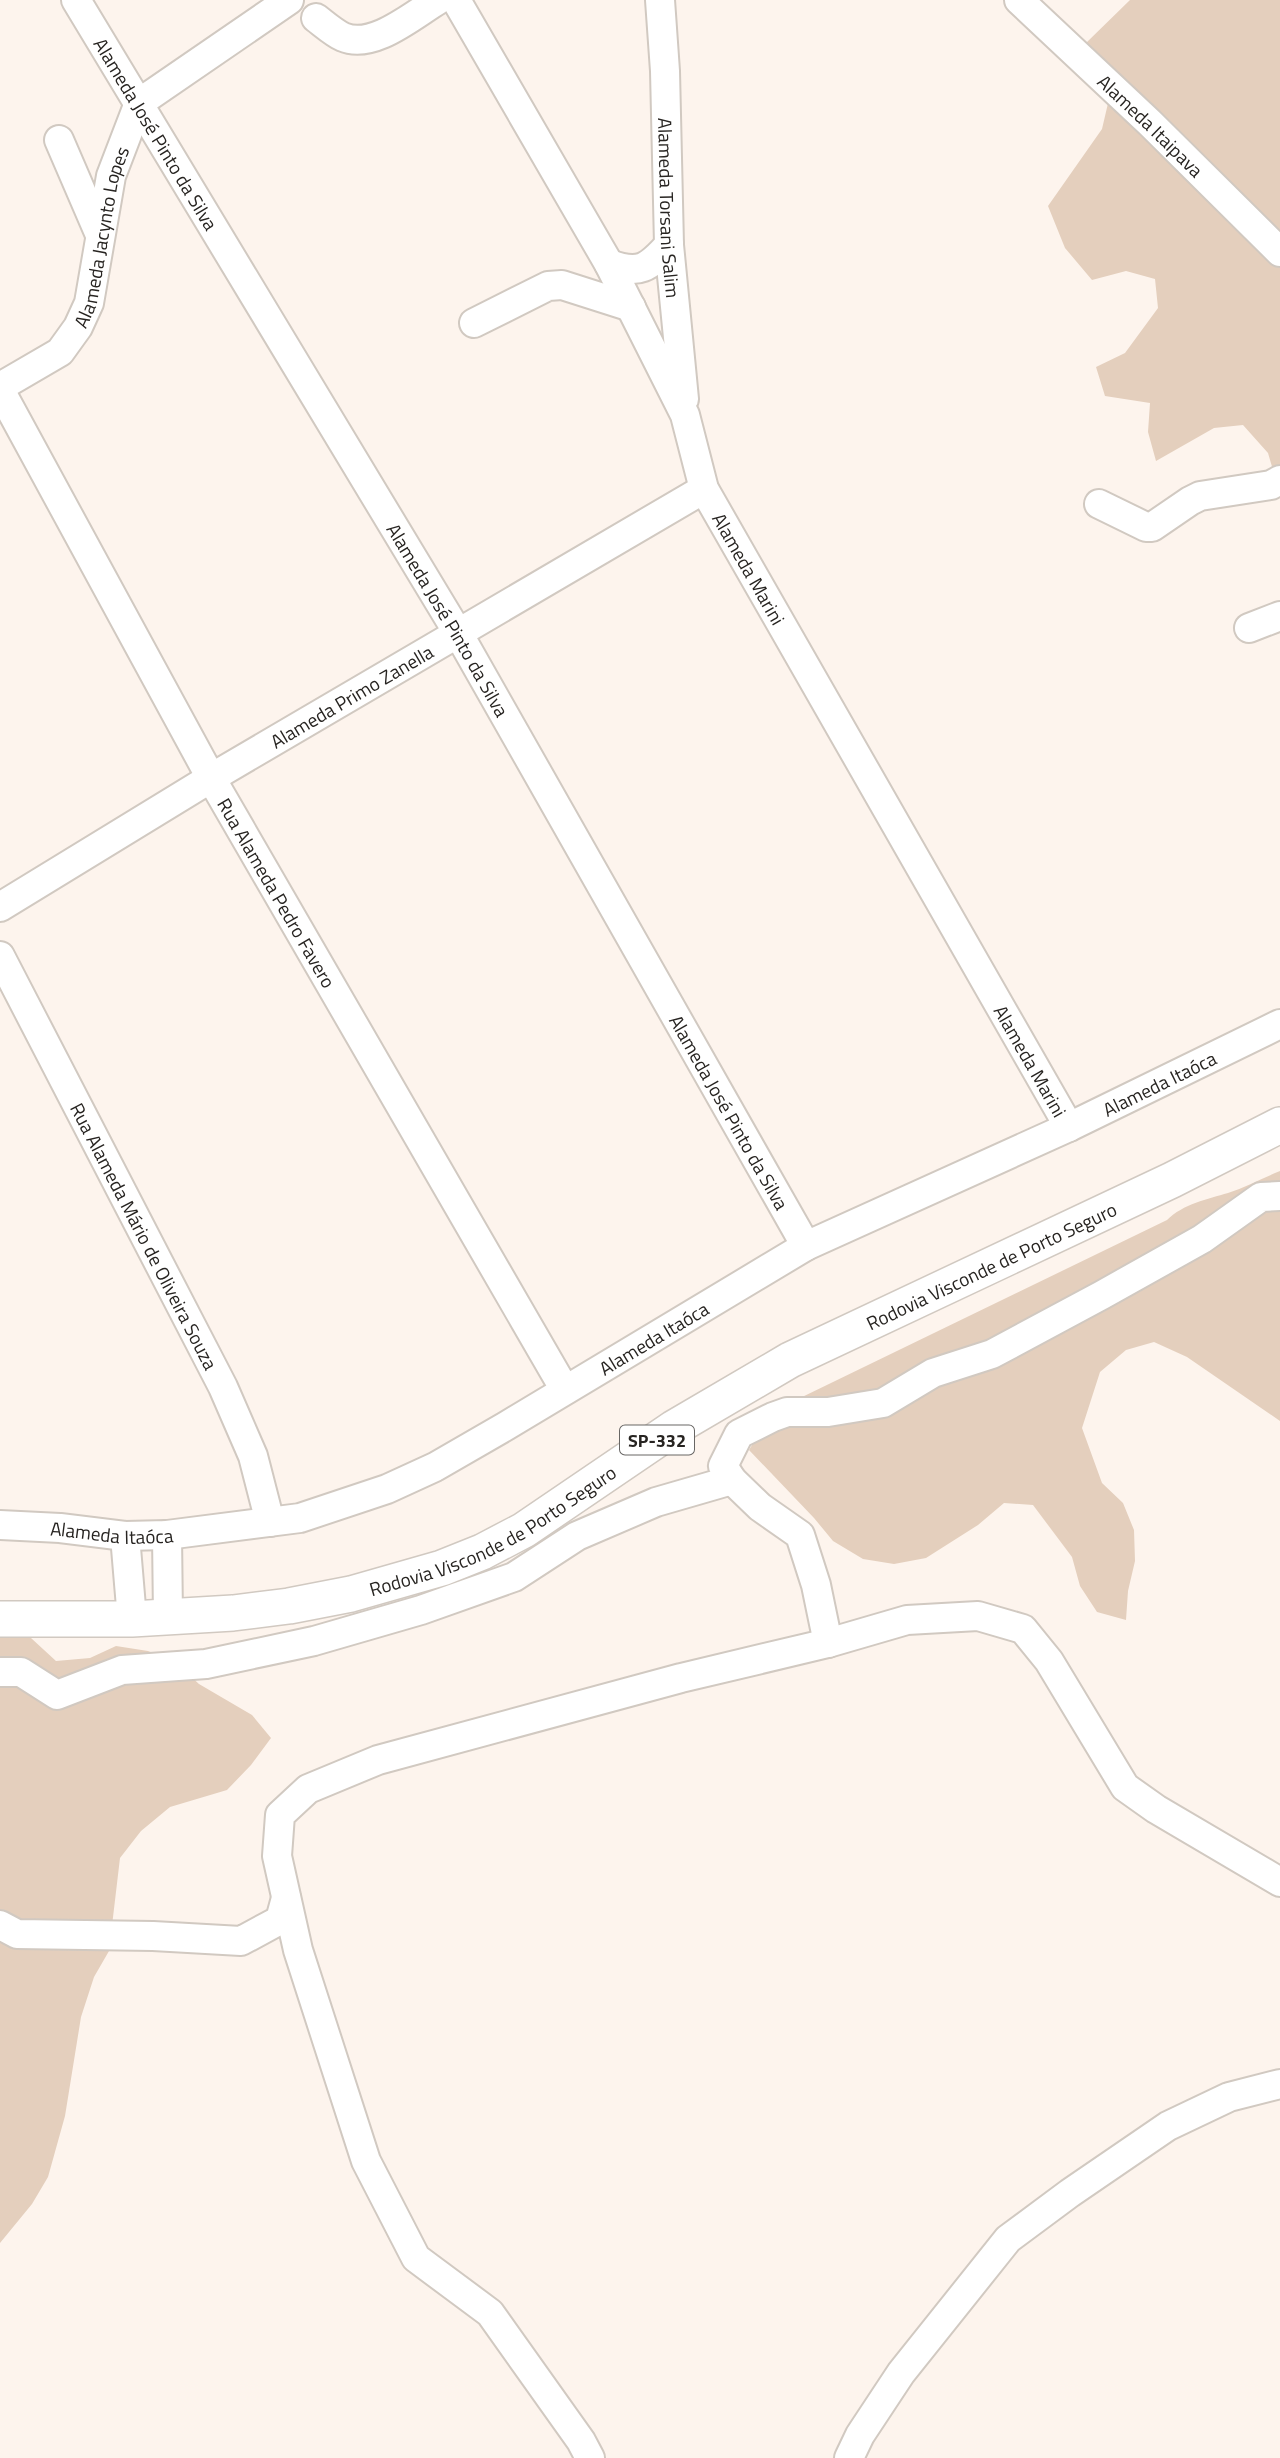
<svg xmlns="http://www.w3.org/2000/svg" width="1280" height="2458" font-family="'Titillium Web',sans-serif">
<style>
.green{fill:#e4cfbd}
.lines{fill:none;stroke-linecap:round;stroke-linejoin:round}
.minor-casing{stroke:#d1c9c1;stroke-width:32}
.major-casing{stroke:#d1c9c1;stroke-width:38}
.minor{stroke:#fff;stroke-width:28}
.major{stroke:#fff;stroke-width:35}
.labels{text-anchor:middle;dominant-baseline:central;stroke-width:7;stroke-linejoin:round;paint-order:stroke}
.shield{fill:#fff;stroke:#686664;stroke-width:2}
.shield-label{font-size:18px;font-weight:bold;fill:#272421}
.street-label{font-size:19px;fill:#272421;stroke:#fff}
</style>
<rect width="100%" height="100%" fill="#fdf4ed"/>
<path class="green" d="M 1130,0 L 1280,0 L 1280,494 L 1268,453 L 1243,425 L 1214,428 L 1156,461 L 1148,432 L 1150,403 L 1105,396 L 1096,367 L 1125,353 L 1158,308 L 1155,279 L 1126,271 L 1092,280 L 1065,248 L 1048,206 L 1102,129 L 1109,99 L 1080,71 L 1087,42 Z
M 1280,1171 L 1280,1421 L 1187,1357 L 1154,1342 L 1126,1350 L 1100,1372 L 1082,1428 L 1102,1483 L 1123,1503 L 1134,1530 L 1135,1561 L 1128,1591 L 1126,1620 L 1097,1612 L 1080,1586 L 1072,1557 L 1033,1505 L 1004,1503 L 978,1525 L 926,1558 L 894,1564 L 863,1559 L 833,1541 L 814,1518 L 749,1450 L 765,1424 L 798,1399 L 1167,1220 C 1183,1204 1208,1199 1228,1193 C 1246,1187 1263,1178 1280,1171 Z
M 0,1633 L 31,1638 L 56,1661 L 90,1658 L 116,1646 L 148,1651 L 174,1661 L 199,1684 L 252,1715 L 271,1738 L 251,1765 L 227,1790 L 170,1807 L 141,1831 L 120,1858 L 109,1951 L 94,1977 L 81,2017 L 65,2116 L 48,2177 L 32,2204 L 0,2243 Z"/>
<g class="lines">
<defs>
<g id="minor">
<path id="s1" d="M 76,0 L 458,633 L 806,1246"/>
<path id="s2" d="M 456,0 L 609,264 L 685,415 L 704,489 L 1069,1127"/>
<path id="s3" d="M 660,0 L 665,71 L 669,245 L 684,399"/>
<path id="s4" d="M 1019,0 L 1150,123 L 1280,252"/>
<path d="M 316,18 C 324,24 334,33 343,37 C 373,50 413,15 438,0"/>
<path d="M 59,140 L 100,235"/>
<path d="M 609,264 C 640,275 648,268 669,245"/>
<path d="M 474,323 L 548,286 L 562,285 L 631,307"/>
<path id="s5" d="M 0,387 L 60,352 L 78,327 L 89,303 L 111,176 L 139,103 L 289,0"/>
<path id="s6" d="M 0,390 L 211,778 L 565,1390"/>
<path d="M 1099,504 L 1146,527 L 1152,527 L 1190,501 L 1200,496 L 1271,485 L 1280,480"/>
<path d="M 1249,628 L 1280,616"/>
<path id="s7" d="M 0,907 L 211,778 L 704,489"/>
<path id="s8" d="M 0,956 L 223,1387 L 253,1456 L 270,1522"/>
<path id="s9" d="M 0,1525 L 60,1528 L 125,1536 L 167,1535 L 300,1518 L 387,1489 L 435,1467 L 506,1426 L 806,1246 L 1069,1127 L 1280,1024"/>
<path d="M 167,1535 L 168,1617"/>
<path d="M 125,1536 L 132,1619"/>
<path d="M 828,1643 L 816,1585 L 800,1535 L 760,1507 L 732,1480 L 723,1466 L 739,1434 L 773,1417 L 787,1412 L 828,1412 L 883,1403 L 933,1373 L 992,1354 L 1102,1295 L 1202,1239 L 1261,1197 L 1280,1196"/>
<path d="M 0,1672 L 21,1672 L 57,1695 L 122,1670 L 206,1664 L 314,1641 L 421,1610 L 514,1577 L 577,1536 L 656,1502 L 732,1480"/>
<path d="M 0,1925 L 17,1934 L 153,1936 L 241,1941 L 280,1920 L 286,1898"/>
<path d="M 590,2458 L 581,2441 L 490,2313 L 416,2258 L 366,2161 L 298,1950 L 277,1856 L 280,1815 L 308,1789 L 378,1760 L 681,1678 L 828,1643 L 907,1620 L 978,1616 L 1023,1629 L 1049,1661 L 1125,1787 L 1156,1809 L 1280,1882"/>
<path d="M 849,2458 L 860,2435 L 901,2373 L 1008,2239 L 1070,2193 L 1168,2126 L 1229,2097 L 1280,2084"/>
</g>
<g id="major">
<path id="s10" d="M 0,1619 L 132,1619 L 233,1613 L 289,1606 L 351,1594 L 442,1568 L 482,1552 L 524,1530 L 674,1428 L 790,1360 L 1172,1180 L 1280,1125"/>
</g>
</defs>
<use href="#minor" class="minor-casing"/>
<use href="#major" class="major-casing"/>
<use href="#minor" class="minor"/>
<use href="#major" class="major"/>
</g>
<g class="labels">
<rect class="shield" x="620" y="1425.5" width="74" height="29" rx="5"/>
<g class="shield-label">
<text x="657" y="1440">SP-332</text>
</g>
<g class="street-label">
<text stroke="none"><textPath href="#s4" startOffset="182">Alameda Itaipava</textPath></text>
<text stroke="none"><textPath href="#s1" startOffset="156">Alameda José Pinto da Silva</textPath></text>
<text stroke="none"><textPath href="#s3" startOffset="208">Alameda Torsani Salim</textPath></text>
<text stroke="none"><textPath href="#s5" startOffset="194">Alameda Jacynto Lopes</textPath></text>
<text stroke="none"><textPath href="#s2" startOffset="642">Alameda Marini</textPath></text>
<text stroke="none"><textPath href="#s1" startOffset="723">Alameda José Pinto da Silva</textPath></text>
<text stroke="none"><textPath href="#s7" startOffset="410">Alameda Primo Zanella</textPath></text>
<text stroke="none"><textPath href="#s6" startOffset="574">Rua Alameda Pedro Favero</textPath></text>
<text stroke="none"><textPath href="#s2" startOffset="1209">Alameda Marini</textPath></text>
<text stroke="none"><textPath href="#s9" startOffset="1267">Alameda Itaóca</textPath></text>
<text stroke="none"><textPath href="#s1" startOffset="1290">Alameda José Pinto da Silva</textPath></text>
<text stroke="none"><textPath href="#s8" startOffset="315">Rua Alameda Mário de Oliveira Souza</textPath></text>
<text stroke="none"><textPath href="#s10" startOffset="1076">Rodovia Visconde de Porto Seguro</textPath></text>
<text stroke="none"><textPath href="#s9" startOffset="700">Alameda Itaóca</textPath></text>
<text stroke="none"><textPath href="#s10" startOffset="509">Rodovia Visconde de Porto Seguro</textPath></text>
<text stroke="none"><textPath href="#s9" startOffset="112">Alameda Itaóca</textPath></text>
</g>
</g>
</svg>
